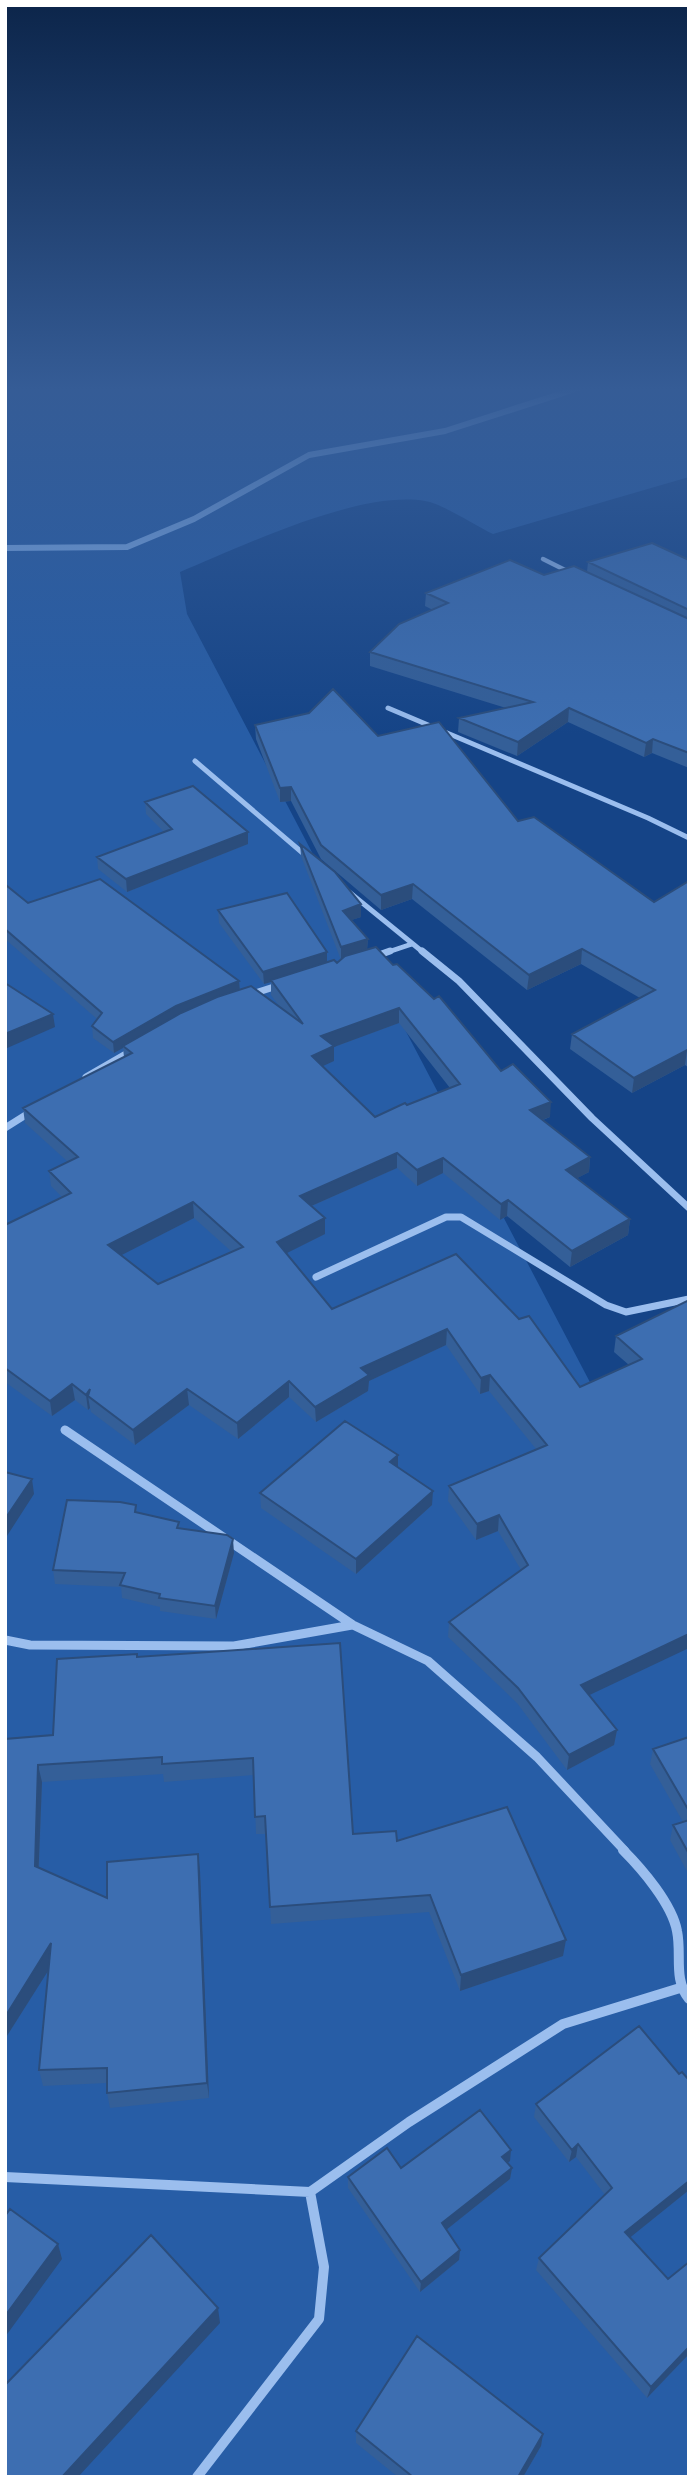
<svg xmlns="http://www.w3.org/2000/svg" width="694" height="2482" font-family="Commissioner,sans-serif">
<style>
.green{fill:#275da6}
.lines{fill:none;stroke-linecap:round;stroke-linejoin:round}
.stream{stroke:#8db9f1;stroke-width:6}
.minor-far4{stroke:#9bbeee;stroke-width:4.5}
.minor-far3{stroke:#9bbeee;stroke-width:5}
.minor-far2{stroke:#9bbeee;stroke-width:7}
.minor-far1{stroke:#9bbeee;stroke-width:9}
.minor{stroke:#9bbeee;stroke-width:10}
.wall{fill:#345f98;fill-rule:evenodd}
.shaded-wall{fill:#2b4d7c}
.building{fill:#3d6eb1;stroke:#2b4d7c;stroke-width:2;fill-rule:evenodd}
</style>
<rect width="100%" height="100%" fill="#154487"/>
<path class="green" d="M 5,387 L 689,387 L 689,477 L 493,534 C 476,526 441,503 425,501 C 358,490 243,546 180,572 L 187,614 L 689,1571 L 689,2477 L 5,2477 Z"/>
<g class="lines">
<path class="stream" d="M 5,548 L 127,547 L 194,519 L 309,455 L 445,431 L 582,387"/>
<path class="minor-far4" d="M 543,559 L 571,573"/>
<path class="minor-far3" d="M 388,708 L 648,818 L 689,838
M 195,761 L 305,855
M 349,892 L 424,953
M 385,953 L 412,944"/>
<path class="minor-far2" d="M 422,951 L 459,981 L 592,1118 L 689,1208
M 376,956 L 390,951
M 252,994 L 277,986
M 86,1077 L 131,1051
M 5,1128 L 32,1111
M 316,1277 L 446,1217 L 461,1217 L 606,1305 L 626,1312 L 689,1299"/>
<path class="minor-far1" d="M 65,1430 L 353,1625 L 428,1661 L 537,1757 L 625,1851
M 5,1640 L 30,1645 L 234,1646 L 352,1625"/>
<path class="minor" d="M 623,1850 C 642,1869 672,1904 677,1931 C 682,1955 673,1979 689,1999
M 5,2177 L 310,2192 L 409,2122 L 563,2024 L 680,1988
M 197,2477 L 319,2319 L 324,2267 L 310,2192"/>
</g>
<path class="wall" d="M 689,560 L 689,768 L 652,753 L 644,757 L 568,722 L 517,756 L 458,732 L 459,718 L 506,708 L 370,666 L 370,652 L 433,610 L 425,606 L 426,593 L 544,575 L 587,572 L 588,562 Z
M 255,725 L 378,736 L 654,902 L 689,881 L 689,1068 L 685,1065 L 632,1093 L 570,1049 L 572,1034 L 640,998 L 581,964 L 527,990 L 412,899 L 381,910 L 321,859 L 291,801 L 280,802 L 256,739 Z
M 145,802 L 248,844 L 127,892 L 98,869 L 97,857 L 164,832 L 146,814 Z
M 300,844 L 361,904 L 361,917 L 351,920 L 368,939 L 367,949 L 393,965 L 550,1117 L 543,1120 L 590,1157 L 589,1172 L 577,1178 L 630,1219 L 628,1235 L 570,1267 L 507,1216 L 500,1220 L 443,1173 L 417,1186 L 397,1168 L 312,1206 L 325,1234 L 286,1253 L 332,1309 L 456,1254 L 580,1387 L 629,1365 L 614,1352 L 616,1336 L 689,1300 L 589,1695 L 617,1730 L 614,1745 L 567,1770 L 517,1703 L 448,1637 L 449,1622 L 521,1570 L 498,1531 L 476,1540 L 448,1501 L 449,1486 L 536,1449 L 489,1391 L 480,1394 L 446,1345 L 369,1381 L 368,1391 L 316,1422 L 289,1397 L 238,1439 L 189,1405 L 135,1445 L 91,1412 L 90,1408 L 88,1410 L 75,1400 L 52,1416 L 5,1382 L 5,1225 L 62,1197 L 51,1186 L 49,1171 L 68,1162 L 25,1123 L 23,1108 L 124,1057 L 123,1048 L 114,1053 L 93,1038 L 92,1026 L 97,1019 L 5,939 L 5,887 L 28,903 L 239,981 L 240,990 L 280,1007 L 271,995 L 271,982 L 264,984 L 219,923 L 218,910 L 327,962 L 337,963 L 341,960 L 301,856 ZM 399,1023 L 450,1088 L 375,1117 L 322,1066 L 334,1061 L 334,1047 ZM 194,1218 L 232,1252 L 158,1284 L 121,1255 Z
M 398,1455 L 398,1467 L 432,1505 L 356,1574 L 261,1508 L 260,1493 Z
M 136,1505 L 137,1513 L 179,1522 L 180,1529 L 234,1553 L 216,1619 L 160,1611 L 160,1607 L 122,1598 L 121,1587 L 55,1584 L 53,1570 Z
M 137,1657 L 353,1834 L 397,1841 L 563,1956 L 460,1991 L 429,1912 L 271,1924 L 266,1834 L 256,1834 L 254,1775 L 164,1782 L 163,1774 L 42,1782 L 39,1868 L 107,1898 L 198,1854 L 200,1871 L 209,2098 L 110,2108 L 107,2093 L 107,2083 L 43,2086 L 39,2070 L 49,1969 L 5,2039 L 5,1739 L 53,1735 Z
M 689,1737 L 689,1875 L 670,1840 L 673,1825 L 683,1822 L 650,1764 L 653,1749 Z
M 679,2074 L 689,2080 L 689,2190 L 630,2237 L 668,2279 L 689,2262 L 689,2354 L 647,2398 L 536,2270 L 539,2258 L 605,2195 L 576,2157 L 569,2162 L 534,2117 L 536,2104 Z
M 510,2161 L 507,2163 L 512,2168 L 510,2179 L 446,2230 L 460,2250 L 459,2260 L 420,2292 L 348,2188 L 348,2177 L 401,2168 Z
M 356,2431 L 543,2434 L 541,2446 L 523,2477 L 398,2477 L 356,2443 Z"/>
<path class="shaded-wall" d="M 569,708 L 568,722 L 517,756 L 518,742 Z
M 653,739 L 652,753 L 644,757 L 646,743 Z
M 291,787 L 291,801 L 280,802 L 280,788 Z
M 248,832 L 248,844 L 127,892 L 126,879 Z
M 413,884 L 412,899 L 381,910 L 381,895 Z
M 361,904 L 361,917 L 343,923 L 343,911 Z
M 368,939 L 367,951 L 341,960 L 341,947 Z
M 582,949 L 581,964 L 527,990 L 529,975 Z
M 327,952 L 327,964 L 271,980 L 271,982 L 264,984 L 263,972 Z
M 239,981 L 240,992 L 123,1046 L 123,1048 L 114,1053 L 113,1042 L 176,1006 Z
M 399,1008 L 399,1023 L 334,1047 L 334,1061 L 312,1071 L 312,1056 L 321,1036 Z
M 53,1014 L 55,1027 L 5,1049 L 5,1034 Z
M 687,1050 L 685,1065 L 632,1093 L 634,1078 Z
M 551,1102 L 550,1117 L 528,1125 L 530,1110 Z
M 397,1153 L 397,1168 L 300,1211 L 300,1196 Z
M 590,1157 L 589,1172 L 564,1185 L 566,1170 Z
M 443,1158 L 443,1173 L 417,1186 L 417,1170 Z
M 508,1200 L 507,1216 L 500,1220 L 501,1204 Z
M 193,1202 L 194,1218 L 110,1261 L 108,1245 Z
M 325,1218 L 325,1234 L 277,1258 L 277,1242 Z
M 630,1219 L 628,1235 L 570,1267 L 572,1251 Z
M 447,1329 L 446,1345 L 369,1381 L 368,1391 L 316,1422 L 315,1407 L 361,1368 Z
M 490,1375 L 489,1391 L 480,1394 L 481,1378 Z
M 289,1381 L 289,1397 L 238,1439 L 237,1423 Z
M 72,1384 L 75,1400 L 52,1416 L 50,1401 Z
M 90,1389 L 88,1396 L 90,1408 L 88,1410 L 86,1395 Z
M 187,1389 L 189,1405 L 135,1445 L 133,1430 Z
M 398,1455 L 398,1470 L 390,1462 Z
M 32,1479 L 34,1494 L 5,1539 L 5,1519 Z
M 433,1491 L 432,1505 L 356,1574 L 356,1559 Z
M 499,1515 L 498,1531 L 476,1540 L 477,1524 Z
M 233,1539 L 234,1553 L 216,1619 L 215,1606 Z
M 689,1634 L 689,1648 L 579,1700 L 581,1685 Z
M 617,1730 L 614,1745 L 567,1770 L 569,1755 Z
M 38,1765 L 42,1782 L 38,1883 L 35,1866 Z
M 198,1854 L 200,1871 L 209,2098 L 207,2083 Z
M 566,1940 L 563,1956 L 460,1991 L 461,1975 Z
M 51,1943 L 55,1960 L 5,2039 L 5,2017 Z
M 578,2144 L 576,2157 L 569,2162 L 572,2150 Z
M 511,2150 L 510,2161 L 501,2168 L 502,2157 Z
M 512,2168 L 510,2179 L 441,2234 L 442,2223 Z
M 689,2181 L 689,2190 L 622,2244 L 625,2232 Z
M 58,2244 L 62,2259 L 5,2337 L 5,2316 Z
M 460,2250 L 459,2260 L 420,2292 L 421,2282 Z
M 218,2308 L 220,2323 L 78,2477 L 62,2477 Z
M 689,2347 L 689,2354 L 647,2398 L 651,2387 Z
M 543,2434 L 541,2446 L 523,2477 L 518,2477 Z"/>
<path class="building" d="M 652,543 L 689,560 L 689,610 L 588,562 Z
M 510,560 L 544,575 L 574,566 L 689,619 L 689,753 L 653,739 L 646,743 L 569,708 L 518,742 L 459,718 L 533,702 L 370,652 L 399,624 L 448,603 L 426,593 Z
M 333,689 L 378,736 L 439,722 L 518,821 L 534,817 L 654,902 L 689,881 L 689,1051 L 687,1050 L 634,1078 L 572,1034 L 655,990 L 582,949 L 529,975 L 413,884 L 381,895 L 321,845 L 291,787 L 280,788 L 255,725 L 309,713 Z
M 193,786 L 248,832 L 126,879 L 97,857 L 172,829 L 145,802 Z
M 300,844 L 335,872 L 361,904 L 343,911 L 368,939 L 341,947 Z
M 100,879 L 239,981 L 176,1006 L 113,1042 L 92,1026 L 102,1013 L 5,929 L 5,887 L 7,886 L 28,903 Z
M 287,893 L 327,952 L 263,972 L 218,910 Z
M 376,947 L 393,965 L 397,964 L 434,999 L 439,996 L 501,1071 L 513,1064 L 551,1102 L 530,1110 L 590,1157 L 566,1170 L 630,1219 L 572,1251 L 508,1200 L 501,1204 L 443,1158 L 417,1170 L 397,1153 L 300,1196 L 325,1218 L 277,1242 L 332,1309 L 456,1254 L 519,1319 L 529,1316 L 580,1387 L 642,1359 L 616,1336 L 689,1300 L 689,1634 L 581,1685 L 617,1730 L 569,1755 L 518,1688 L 449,1622 L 528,1565 L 499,1515 L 477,1524 L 449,1486 L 547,1445 L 490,1375 L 481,1378 L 447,1329 L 361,1368 L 369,1375 L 315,1407 L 289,1381 L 237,1423 L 187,1389 L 133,1430 L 88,1396 L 90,1389 L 86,1395 L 72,1384 L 50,1401 L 5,1368 L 5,1225 L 71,1193 L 49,1171 L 78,1157 L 23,1108 L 132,1053 L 123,1046 L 181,1013 L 217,997 L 251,986 L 303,1024 L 271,980 L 334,960 L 337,963 L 345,956 ZM 399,1008 L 460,1084 L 407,1105 L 405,1103 L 375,1117 L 312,1056 L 334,1046 L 321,1036 ZM 193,1202 L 243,1247 L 158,1284 L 108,1245 Z
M 5,983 L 53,1014 L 5,1034 Z
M 345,1421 L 398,1455 L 390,1462 L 433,1491 L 356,1559 L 260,1493 Z
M 5,1472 L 32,1479 L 5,1519 Z
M 67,1500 L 120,1502 L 136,1505 L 135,1512 L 179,1522 L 177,1528 L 227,1535 L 233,1539 L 215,1606 L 159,1598 L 160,1594 L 120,1585 L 125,1573 L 53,1570 Z
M 340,1643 L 353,1834 L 396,1831 L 397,1841 L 507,1807 L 566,1940 L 461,1975 L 430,1895 L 270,1907 L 265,1816 L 255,1817 L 253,1758 L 162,1764 L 162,1757 L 38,1765 L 35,1866 L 107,1898 L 107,1862 L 198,1854 L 207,2083 L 107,2093 L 107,2068 L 39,2070 L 51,1943 L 5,2017 L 5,1739 L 53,1735 L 57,1659 L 137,1654 L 137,1657 Z
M 689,1737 L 689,1811 L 653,1749 Z
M 689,1820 L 689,1854 L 673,1825 Z
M 639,2026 L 679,2074 L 682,2072 L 689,2080 L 689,2181 L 625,2232 L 668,2279 L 689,2262 L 689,2347 L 651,2387 L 539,2258 L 612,2188 L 578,2144 L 572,2150 L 536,2104 Z
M 480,2110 L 511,2150 L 502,2157 L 512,2168 L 442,2223 L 460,2250 L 421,2282 L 348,2177 L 387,2148 L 401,2168 Z
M 10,2209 L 58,2244 L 5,2316 L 5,2216 Z
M 151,2235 L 218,2308 L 62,2477 L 5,2477 L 5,2385 Z
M 417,2336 L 543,2434 L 518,2477 L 413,2477 L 356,2431 Z"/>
<linearGradient id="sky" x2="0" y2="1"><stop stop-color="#0c254a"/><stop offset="0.53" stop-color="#355c96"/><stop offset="1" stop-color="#355c96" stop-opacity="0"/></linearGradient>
<rect width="694" height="735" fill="url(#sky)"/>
<rect width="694" height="2482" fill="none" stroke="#ffffff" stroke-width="14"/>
</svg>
